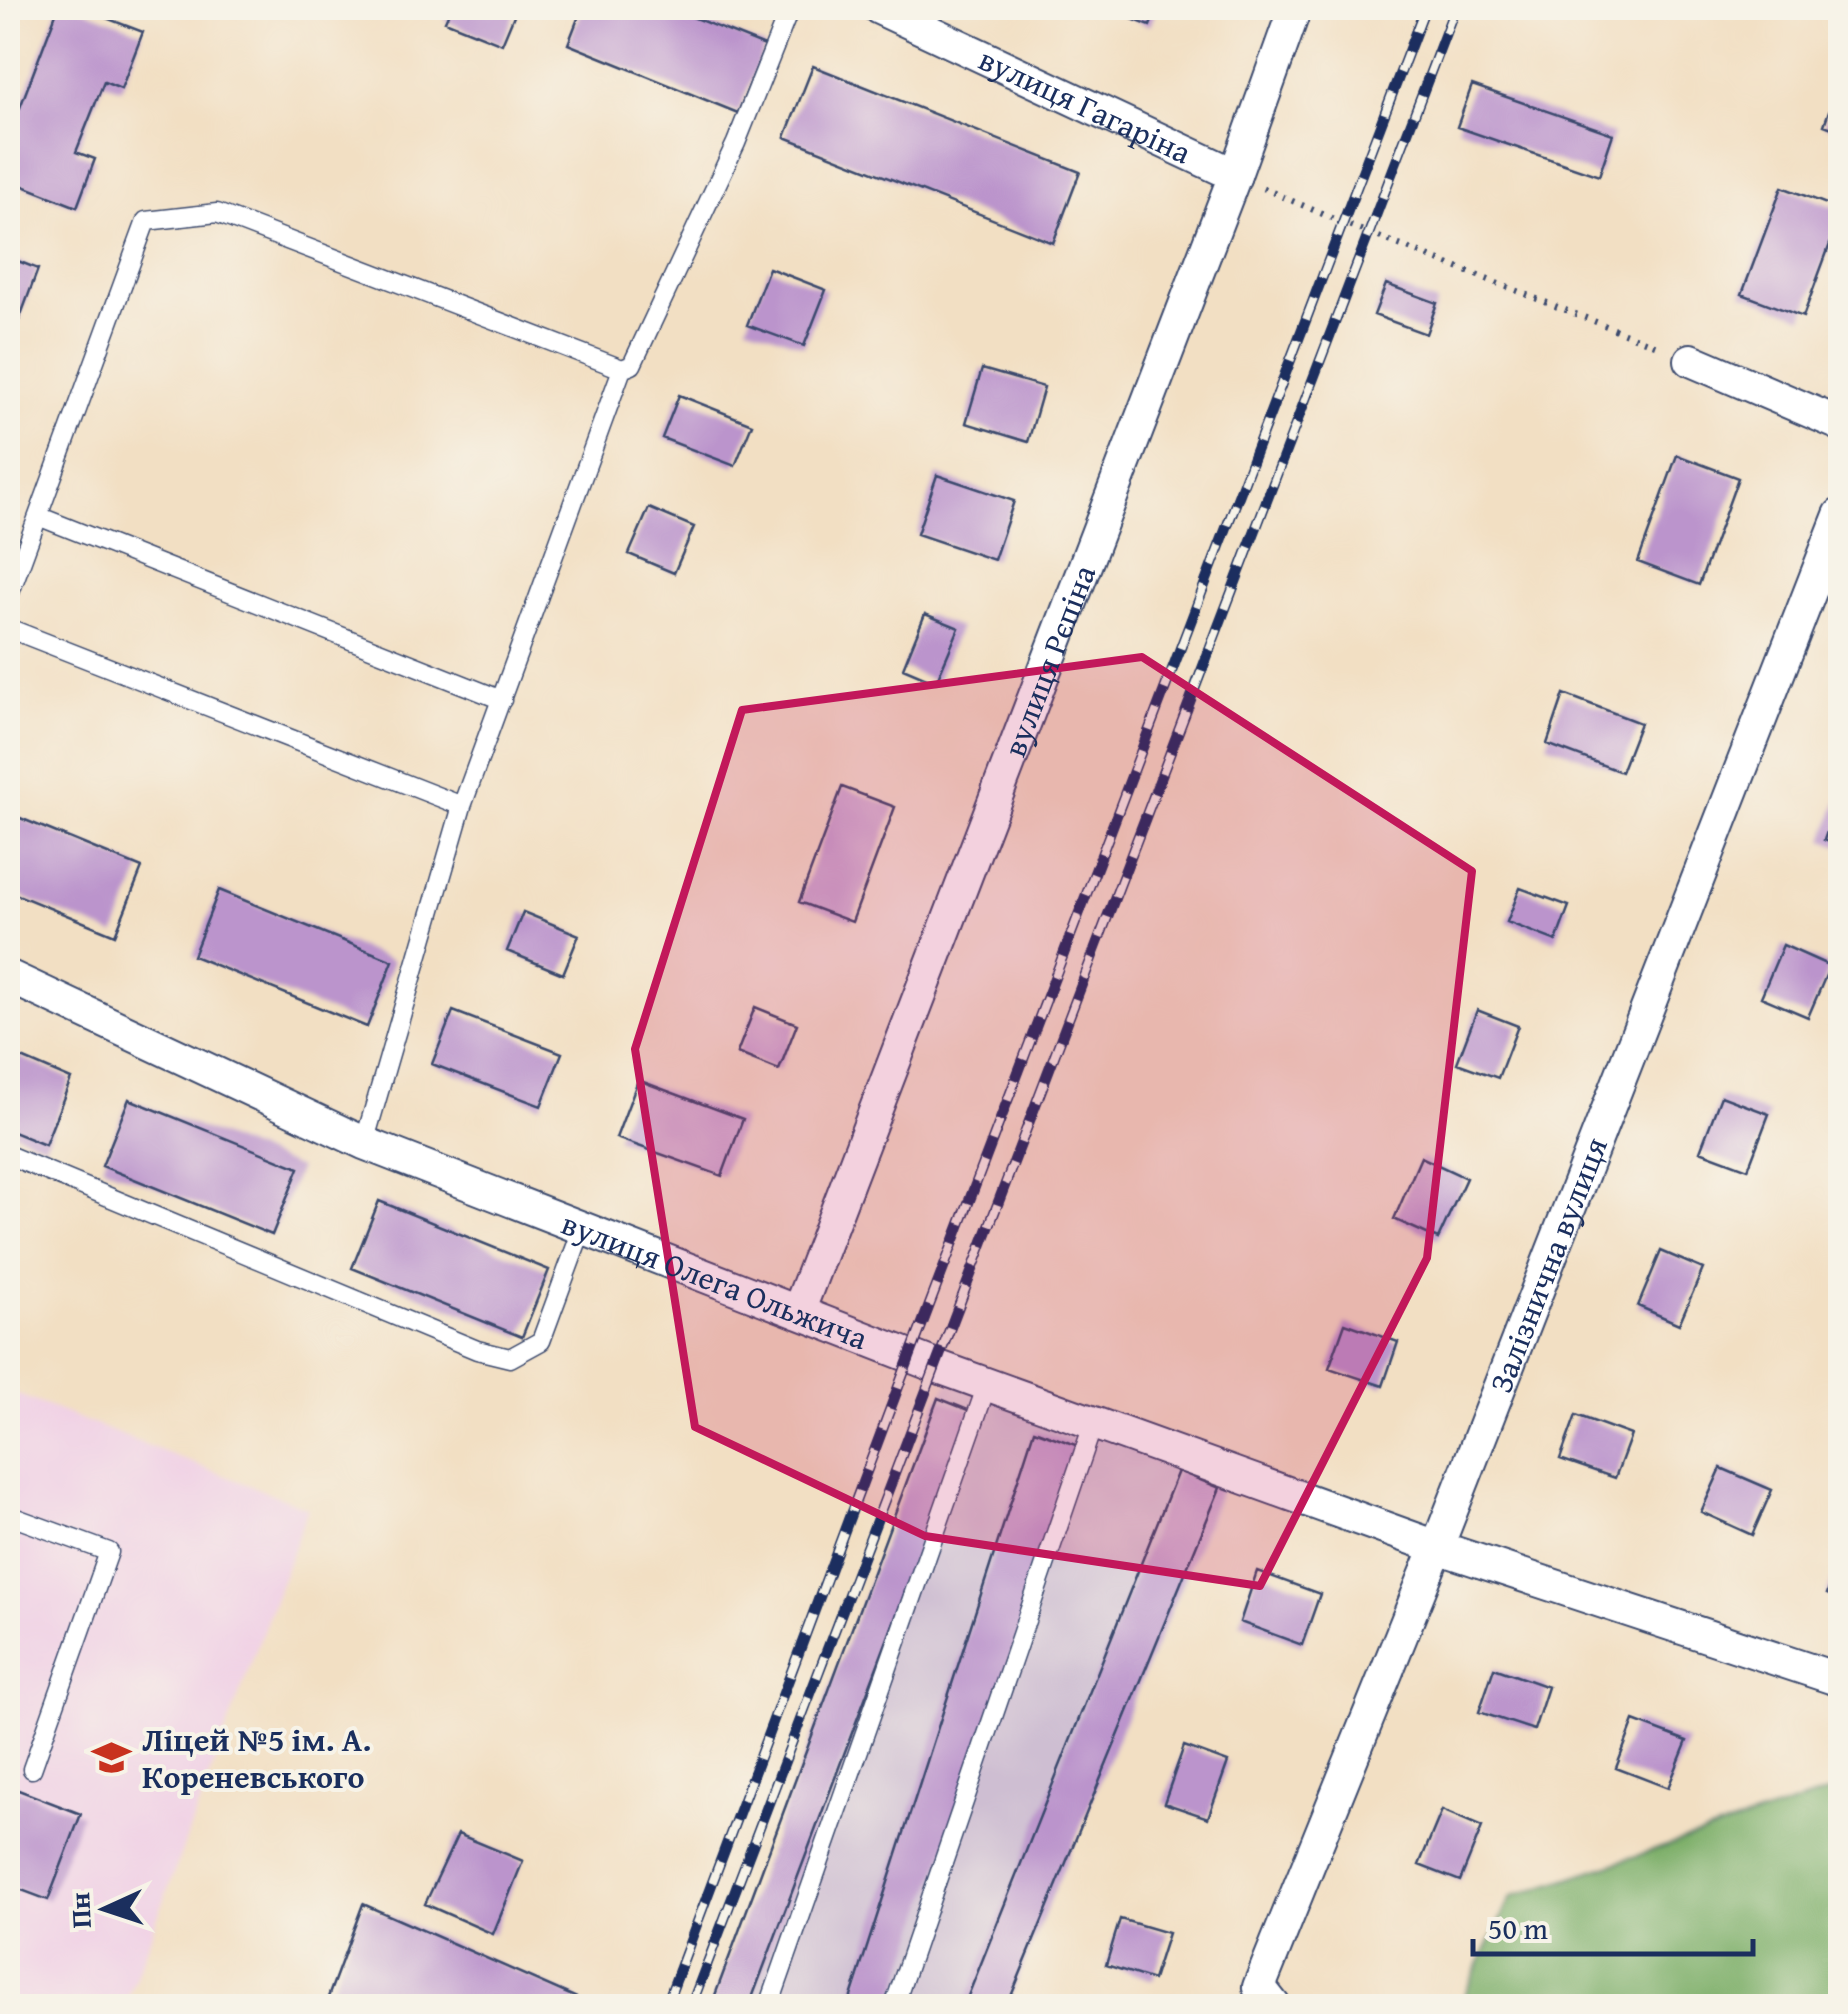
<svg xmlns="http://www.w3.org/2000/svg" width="1848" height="2014" font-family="'Gentium Book Plus',serif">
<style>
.built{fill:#f0d0e5}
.industrial{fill:#cebed2}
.forest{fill:#7daf69;stroke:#4c6f64;stroke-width:2.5}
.building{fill:#bb94cc}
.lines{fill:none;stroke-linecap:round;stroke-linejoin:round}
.service-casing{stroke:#3b496d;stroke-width:21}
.minor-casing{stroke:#3b496d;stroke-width:36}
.path{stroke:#3b496d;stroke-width:6;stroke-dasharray:2.5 8;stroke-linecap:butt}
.service{stroke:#fff;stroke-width:18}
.minor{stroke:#fff;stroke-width:32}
.rail-casing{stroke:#1b2f5e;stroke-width:11}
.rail{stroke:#f7f3e8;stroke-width:8;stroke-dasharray:22;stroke-linecap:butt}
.marked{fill:#c2185b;fill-opacity:0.2;stroke:#c2185b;stroke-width:8;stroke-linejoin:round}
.labels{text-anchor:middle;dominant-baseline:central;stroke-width:8;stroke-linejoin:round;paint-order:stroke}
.street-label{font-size:32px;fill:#1b2f5e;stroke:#f7f3e8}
.poi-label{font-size:32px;font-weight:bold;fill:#1b2f5e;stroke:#f7f3e8;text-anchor:start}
</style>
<rect width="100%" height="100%" fill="#f7f3e8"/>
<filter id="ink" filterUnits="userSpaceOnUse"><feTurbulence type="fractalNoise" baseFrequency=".01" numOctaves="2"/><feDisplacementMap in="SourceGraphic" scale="20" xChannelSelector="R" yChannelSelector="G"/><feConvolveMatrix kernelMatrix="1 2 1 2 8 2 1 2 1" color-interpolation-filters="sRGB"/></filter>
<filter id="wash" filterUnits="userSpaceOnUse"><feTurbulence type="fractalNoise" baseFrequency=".0048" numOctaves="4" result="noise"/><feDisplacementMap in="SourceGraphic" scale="40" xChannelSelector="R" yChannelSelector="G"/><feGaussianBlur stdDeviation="2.25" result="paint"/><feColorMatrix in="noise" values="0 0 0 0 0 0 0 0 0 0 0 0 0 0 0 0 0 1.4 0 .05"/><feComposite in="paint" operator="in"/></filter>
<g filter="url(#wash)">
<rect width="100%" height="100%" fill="#f2dfc3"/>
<path class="built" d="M 8,1391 L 308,1508 L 125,2006 L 8,2006 Z"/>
<path class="industrial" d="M 951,1380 L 1229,1473 L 1005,2006 L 711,2006 L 938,1398 Z"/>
<path class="forest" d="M 1840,1789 L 1840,2006 L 1459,2006 L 1511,1897 Z"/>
<g id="blocks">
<path class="building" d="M 58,8 L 80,8 L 143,32 L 121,89 L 104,82 L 76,152 L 95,159 L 77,207 L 8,180 L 8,139 Z
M 451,8 L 517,8 L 502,44 L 445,21 Z
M 582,8 L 670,8 L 765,46 L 738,113 L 568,44 Z
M 1103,8 L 1157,8 L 1150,26 Z
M 813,66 L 1080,172 L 1053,243 L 785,137 Z
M 1840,80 L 1840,131 L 1824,125 Z
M 1472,85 L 1613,134 L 1599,176 L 1457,127 Z
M 1782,187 L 1840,209 L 1840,217 L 1803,317 L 1742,294 Z
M 8,257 L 38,269 L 8,350 Z
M 769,268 L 826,290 L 804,346 L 747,325 Z
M 1386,284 L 1437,303 L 1426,334 L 1374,315 Z
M 982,369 L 1044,387 L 1028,442 L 966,423 Z
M 679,395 L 752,424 L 735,466 L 662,438 Z
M 1677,455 L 1738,478 L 1699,585 L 1638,562 Z
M 937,475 L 1014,501 L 994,560 L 917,534 Z
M 649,508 L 694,527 L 674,573 L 629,554 Z
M 925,614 L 959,628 L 936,682 L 903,668 Z
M 1564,694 L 1640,723 L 1621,772 L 1547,744 Z
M 842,787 L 895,807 L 852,922 L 799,902 Z
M 1840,795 L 1840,846 L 1824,840 Z
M 8,813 L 142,868 L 115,935 L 8,891 Z
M 1520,888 L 1569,906 L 1556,941 L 1507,922 Z
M 219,890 L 393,961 L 367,1027 L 193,956 Z
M 523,912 L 579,935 L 563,974 L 507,951 Z
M 1783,945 L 1830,966 L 1808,1017 L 1761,997 Z
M 755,1007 L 797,1024 L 779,1070 L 737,1053 Z
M 1477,1010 L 1518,1026 L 1498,1078 L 1457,1063 Z
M 453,1011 L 562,1053 L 541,1106 L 432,1064 Z
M 8,1052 L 71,1079 L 45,1145 L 8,1130 Z
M 638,1080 L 743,1119 L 722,1176 L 616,1138 Z
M 1721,1096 L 1769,1114 L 1748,1169 L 1700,1151 Z
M 129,1099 L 299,1168 L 272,1235 L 102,1166 Z
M 1421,1157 L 1466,1178 L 1438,1239 L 1394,1219 Z
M 379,1201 L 549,1270 L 522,1337 L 352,1268 Z
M 1661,1251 L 1703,1269 L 1679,1324 L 1638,1306 Z
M 1345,1323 L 1398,1342 L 1383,1386 L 1329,1368 Z
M 938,1398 L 973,1412 L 749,2006 L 711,2006 Z
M 1576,1415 L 1631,1435 L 1615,1478 L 1560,1459 Z
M 1034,1430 L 1084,1448 L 891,2006 L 848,2006 Z
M 1721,1468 L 1772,1490 L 1752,1535 L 1701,1512 Z
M 1178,1471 L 1220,1488 L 1007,2006 L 964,2006 Z
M 1840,1559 L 1840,1599 L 1827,1594 Z
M 1257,1571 L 1320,1594 L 1302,1645 L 1240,1622 Z
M 1494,1668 L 1548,1687 L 1534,1730 L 1479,1712 Z
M 1634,1721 L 1687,1741 L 1668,1788 L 1616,1768 Z
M 1184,1746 L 1228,1762 L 1208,1818 L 1164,1803 Z
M 8,1786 L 81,1814 L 48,1900 L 8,1885 Z
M 1442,1810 L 1482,1827 L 1460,1881 L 1419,1865 Z
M 458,1834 L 523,1861 L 493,1934 L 425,1904 Z
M 363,1904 L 577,1998 L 575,2006 L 343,2006 L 327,2000 Z
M 1120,1919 L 1168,1933 L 1153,1980 L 1106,1965 Z"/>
</g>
</g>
<g filter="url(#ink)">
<use href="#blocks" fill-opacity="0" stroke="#3b496d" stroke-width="2.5"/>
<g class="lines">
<defs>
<path id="service" d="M 38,516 L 502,700
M 8,598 L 146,221 L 217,213 L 622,369
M 8,628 L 462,806
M 364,1143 L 462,806 L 622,369 L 632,365 L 736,143 L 790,8
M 8,1155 L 477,1350 L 510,1358 L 541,1341 L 583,1227
M 8,1515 L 109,1552 L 32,1769
M 769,2006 L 987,1385
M 894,2006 L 1094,1422"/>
<g id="minor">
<path id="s1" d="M 879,8 L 1235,175"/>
<path d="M 1691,360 L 1840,424"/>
<path id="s2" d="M 8,976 L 364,1143 L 936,1366 L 1437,1547 L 1840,1680"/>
<path id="s3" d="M 798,1312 L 1235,175 L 1295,8"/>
<path id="s4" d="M 1274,2006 L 1259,1987 L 1437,1547 L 1840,515"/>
</g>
</defs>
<use href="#service" class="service-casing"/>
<use href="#minor" class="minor-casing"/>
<path class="path" d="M 1263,188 L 1343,223 L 1660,347"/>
<use href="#service" class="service"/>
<use href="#minor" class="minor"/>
<defs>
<path id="rail" d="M 666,2006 L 910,1356 L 1425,8
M 691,2006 L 1455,8"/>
</defs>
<use href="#rail" class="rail-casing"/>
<use href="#rail" class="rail"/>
</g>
</g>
<path class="marked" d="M 1142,657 L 1472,871 L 1427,1258 L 1260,1586 L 925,1536 L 695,1427 L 635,1049 L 742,710 Z"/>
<defs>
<symbol id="school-bare" viewBox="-9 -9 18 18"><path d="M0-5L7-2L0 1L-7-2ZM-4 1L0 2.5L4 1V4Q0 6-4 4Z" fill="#c8321e" stroke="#f7f3e8" stroke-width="2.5" paint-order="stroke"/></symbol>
</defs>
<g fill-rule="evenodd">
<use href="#school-bare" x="84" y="1730" width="55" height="55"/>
</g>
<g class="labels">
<g class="street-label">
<text stroke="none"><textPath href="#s1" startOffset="228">вулиця Гагаріна</textPath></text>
<text stroke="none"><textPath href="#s3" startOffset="698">вулиця Рєпіна</textPath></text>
<text stroke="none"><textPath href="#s4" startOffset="802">Залізнична вулиця</textPath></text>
<text stroke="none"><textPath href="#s2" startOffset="770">вулиця Олега Ольжича</textPath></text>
</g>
<g class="poi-label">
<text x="142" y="1739">Ліцей №5 ім. А.<tspan x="142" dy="37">Кореневського</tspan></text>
</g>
</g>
<rect width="1848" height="2014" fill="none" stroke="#f7f3e8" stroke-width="40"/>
<g transform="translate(105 1909) rotate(267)" stroke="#f7f3e8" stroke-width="8" paint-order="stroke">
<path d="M0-8L18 38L0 25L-18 38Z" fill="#1b2f5e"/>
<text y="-15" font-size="28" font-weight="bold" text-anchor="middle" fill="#1b2f5e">Пн</text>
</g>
<path d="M1473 1939v15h280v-15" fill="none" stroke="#1b2f5e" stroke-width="5"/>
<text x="1488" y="1939" font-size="30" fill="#1b2f5e" stroke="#f7f3e8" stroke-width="8" paint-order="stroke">50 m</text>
</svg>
